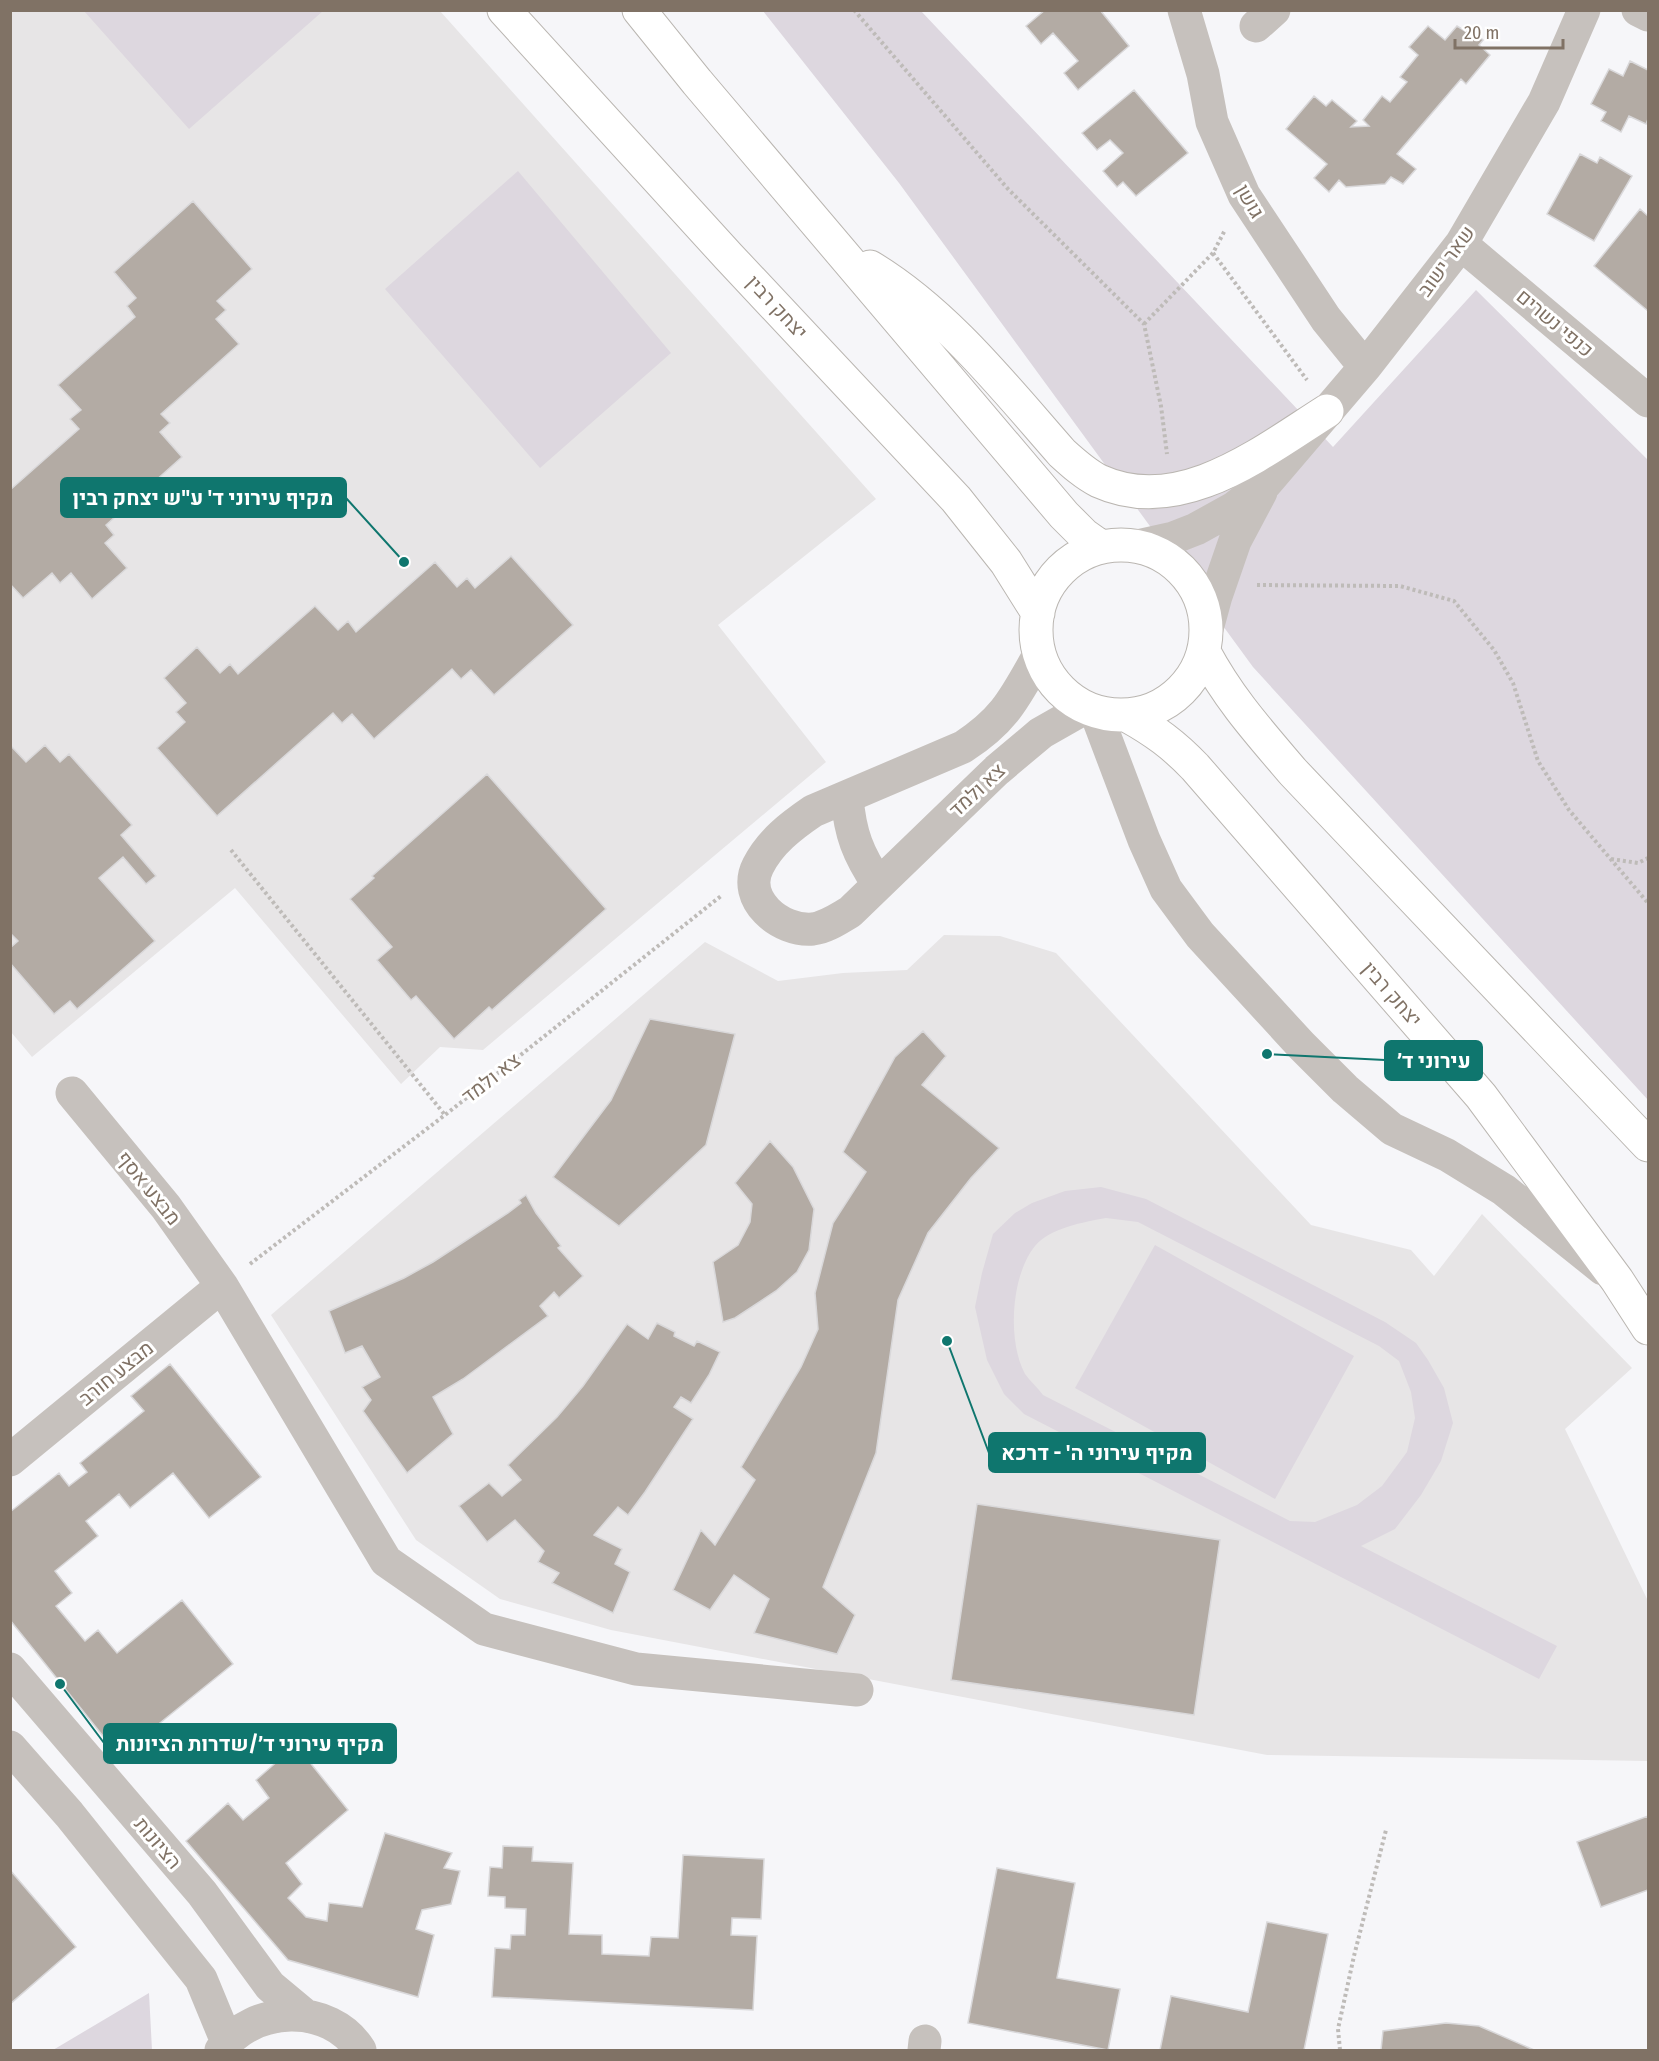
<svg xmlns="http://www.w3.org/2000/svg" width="1659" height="2061" font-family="'Fira Sans Condensed',Heebo,sans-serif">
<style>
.built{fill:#e7e5e6}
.green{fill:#ddd7df;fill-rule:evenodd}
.building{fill:#b3aba4;stroke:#d9d8da;stroke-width:1.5}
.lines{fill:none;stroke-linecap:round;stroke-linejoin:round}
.major-casing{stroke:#bab6b1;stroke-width:35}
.path{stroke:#bebbb8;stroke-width:4;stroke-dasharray:3 3;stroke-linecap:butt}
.minor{stroke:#c6c1bd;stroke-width:33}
.major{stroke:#fff;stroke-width:33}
.labels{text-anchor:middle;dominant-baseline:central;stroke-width:6;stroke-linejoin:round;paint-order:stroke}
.street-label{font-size:20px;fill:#807265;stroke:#fff}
.leader{fill:none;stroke:#0f766e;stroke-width:2}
.callout-dot{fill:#0f766e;stroke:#fff;stroke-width:2}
.callout{fill:#0f766e;stroke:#0f766e;stroke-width:2}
.callout-label{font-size:21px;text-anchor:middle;font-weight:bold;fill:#fff}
</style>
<rect width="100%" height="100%" fill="#f6f6f9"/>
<path class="built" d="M 10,11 L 440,11 L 876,499 L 718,625 L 826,762 L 483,1050 L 440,1047 L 401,1084 L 235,888 L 32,1057 L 11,1032 Z
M 944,935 L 1000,936 L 1056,953 L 1311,1225 L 1411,1250 L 1434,1276 L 1482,1214 L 1632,1368 L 1565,1429 L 1648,1601 L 1648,1761 L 1267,1755 L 611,1630 L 500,1599 L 416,1540 L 271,1315 L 705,942 L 778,981 L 843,973 L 907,970 Z"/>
<path class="green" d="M 84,11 L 323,11 L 189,129 Z
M 763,11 L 921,11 L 1333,447 L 1476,290 L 1648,460 L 1648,1100 L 1253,667 L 899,183 Z
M 518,171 L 671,353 L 540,468 L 385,289 Z
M 1101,1187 L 1146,1199 L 1385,1322 L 1416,1343 L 1428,1360 L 1444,1388 L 1453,1423 L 1441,1461 L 1421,1495 L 1395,1529 L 1361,1546 L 1557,1646 L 1539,1679 L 1024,1414 L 1004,1394 L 987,1360 L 975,1307 L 982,1273 L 993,1234 L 1015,1213 L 1032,1203 L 1065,1191 ZM 1106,1218 L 1138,1222 L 1379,1346 L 1399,1361 L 1411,1392 L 1415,1418 L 1407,1452 L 1382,1486 L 1357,1505 L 1315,1522 L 1290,1521 L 1043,1395 C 1038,1388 1030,1381 1025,1374 C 1007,1341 1011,1275 1035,1246 C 1050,1228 1084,1222 1106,1218 Z
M 1155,1245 L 1354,1356 L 1275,1499 L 1075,1388 Z
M 149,1993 L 152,2050 L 53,2050 Z"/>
<path class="building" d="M 1045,10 L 1100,10 L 1129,46 L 1078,90 L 1064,73 L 1078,61 L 1053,33 L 1041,44 L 1026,26 Z
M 1428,26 L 1445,40 L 1457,26 L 1465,31 L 1469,27 L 1483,40 L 1479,45 L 1490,55 L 1466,84 L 1461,79 L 1397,154 L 1416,169 L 1403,184 L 1391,177 L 1385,184 L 1346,187 L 1339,180 L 1329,192 L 1314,178 L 1327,164 L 1286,129 L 1314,96 L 1326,106 L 1332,100 L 1357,121 L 1351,127 L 1369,126 L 1363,120 L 1382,96 L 1390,102 L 1407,82 L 1400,77 L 1418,55 L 1409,47 Z
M 1630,61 L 1648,70 L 1648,119 L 1646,124 L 1629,116 L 1621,132 L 1601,121 L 1606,112 L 1591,104 L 1609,69 L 1623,76 Z
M 1134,90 L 1188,153 L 1136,196 L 1123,182 L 1117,187 L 1103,171 L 1123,153 L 1110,140 L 1097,150 L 1082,133 Z
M 1580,154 L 1597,163 L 1600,157 L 1632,176 L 1594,241 L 1547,214 Z
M 193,201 L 252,269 L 217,301 L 226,310 L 216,319 L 239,344 L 161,414 L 170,423 L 160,432 L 182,457 L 106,525 L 114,535 L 105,543 L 127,568 L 92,599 L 71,573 L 60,583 L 52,573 L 23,598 L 10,584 L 10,490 L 79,429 L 70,419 L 81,410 L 58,385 L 135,317 L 127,306 L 136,298 L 114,272 Z
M 1640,209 L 1648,216 L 1648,311 L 1594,266 Z
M 511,556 L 573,625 L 494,695 L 471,670 L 461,679 L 452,669 L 374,739 L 352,714 L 342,723 L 333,713 L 217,816 L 157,748 L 185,722 L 176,712 L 186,703 L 164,678 L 197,647 L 220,673 L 230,664 L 238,674 L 315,606 L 338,630 L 348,621 L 356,632 L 435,562 L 457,587 L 467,578 L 475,588 Z
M 10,745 L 26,762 L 45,745 L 60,762 L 69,754 L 132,825 L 121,835 L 156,876 L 146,884 L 123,857 L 99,878 L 155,941 L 77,1009 L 70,1001 L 54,1014 L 10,963 L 10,948 L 18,941 L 10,933 Z
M 487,774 L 606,909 L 492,1010 L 489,1007 L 454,1039 L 416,996 L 411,1000 L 377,960 L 392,947 L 350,899 L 374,878 L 372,876 Z
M 650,1019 L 735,1034 L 706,1145 L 619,1226 L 553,1177 L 611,1100 Z
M 923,1031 L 946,1056 L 922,1085 L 999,1148 L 971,1178 L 928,1233 L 898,1300 L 876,1453 L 823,1587 L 855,1615 L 837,1654 L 754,1633 L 769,1599 L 734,1575 L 710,1610 L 673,1590 L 701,1530 L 715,1545 L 755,1480 L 741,1467 L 801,1367 L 818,1329 L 815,1293 L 833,1223 L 866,1172 L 843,1152 L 895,1057 Z
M 770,1141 L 793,1167 L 814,1209 L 809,1250 L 797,1272 L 776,1291 L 735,1318 L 723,1322 L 713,1262 L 738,1245 L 750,1222 L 752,1204 L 735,1183 Z
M 526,1195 L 536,1213 L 561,1246 L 558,1248 L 583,1276 L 559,1298 L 554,1292 L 540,1306 L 548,1316 L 463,1379 L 433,1397 L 453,1434 L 407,1473 L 363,1411 L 371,1400 L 362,1387 L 380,1377 L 362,1346 L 345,1353 L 329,1311 L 404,1278 L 433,1262 L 508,1213 L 521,1203 L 519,1200 Z
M 657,1323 L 675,1332 L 674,1336 L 694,1346 L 697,1341 L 720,1352 L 709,1375 L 691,1403 L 681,1397 L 674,1407 L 693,1419 L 645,1492 L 628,1515 L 618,1507 L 594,1535 L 622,1549 L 615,1564 L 630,1572 L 613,1613 L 552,1583 L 559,1573 L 538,1562 L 544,1551 L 515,1520 L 487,1542 L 459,1506 L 489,1483 L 502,1496 L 521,1480 L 508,1465 L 557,1417 L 583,1386 L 627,1324 L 648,1339 Z
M 170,1364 L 261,1477 L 209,1518 L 173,1473 L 130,1508 L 119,1494 L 86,1521 L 98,1536 L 55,1571 L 72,1593 L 56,1606 L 85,1641 L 98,1630 L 117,1653 L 182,1600 L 233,1664 L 119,1756 L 10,1620 L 10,1512 L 59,1473 L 69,1486 L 87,1472 L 80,1463 L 144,1411 L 131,1396 Z
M 977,1504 L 1220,1540 L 1194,1715 L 951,1680 Z
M 296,1745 L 348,1810 L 286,1863 L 302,1884 L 288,1898 L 306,1917 L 327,1921 L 329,1903 L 362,1907 L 385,1833 L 452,1853 L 444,1868 L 460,1871 L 451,1904 L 422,1910 L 416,1929 L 434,1935 L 418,1997 L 288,1960 L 186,1841 L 228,1803 L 243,1820 L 269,1798 L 256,1780 Z
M 1648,1816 L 1648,1890 L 1601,1907 L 1577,1842 Z
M 503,1846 L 533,1847 L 532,1861 L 573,1863 L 569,1934 L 602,1935 L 602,1954 L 649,1956 L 651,1937 L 678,1938 L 683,1855 L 764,1859 L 761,1919 L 732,1918 L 731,1935 L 757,1936 L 753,2010 L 492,1997 L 495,1948 L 510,1949 L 511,1935 L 525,1935 L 526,1909 L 505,1908 L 505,1897 L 488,1896 L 490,1867 L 502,1868 Z
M 997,1868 L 1075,1883 L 1057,1978 L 1120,1989 L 1108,2050 L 968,2023 Z
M 10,1870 L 76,1947 L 10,2004 Z
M 1267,1922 L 1328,1934 L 1304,2050 L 1160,2050 L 1171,1996 L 1248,2012 Z
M 1446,2023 L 1479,2026 L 1534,2050 L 1381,2050 L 1383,2031 Z"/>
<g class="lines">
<defs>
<path id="major" d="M 504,10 L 729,257 L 956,499 L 1006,562 L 1038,613
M 639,10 L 697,82 L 1064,515 L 1084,535 L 1101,547
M 870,267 C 946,313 1004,387 1062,453 C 1073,463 1085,474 1099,481 C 1180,518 1262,452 1327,411
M1036 630a85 85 0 1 1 170 0a85 85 0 1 1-170 0Z
M 1204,652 C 1229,699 1259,732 1293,772 L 1648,1145
M 1128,716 C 1155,731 1174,745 1195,767 L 1481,1096 L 1617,1280 L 1648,1328"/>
</defs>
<use href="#major" class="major-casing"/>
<path class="path" d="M 854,10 L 1008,189 L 1144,324 L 1161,406 L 1167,454
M 1213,253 L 1307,380
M 1144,324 L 1213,253 L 1225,230
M 1257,585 L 1400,586 L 1454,601 L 1494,650 L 1513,683 L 1538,761 L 1569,810 L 1648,903
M 231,850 L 445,1115
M 1611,859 L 1638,863 L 1648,858
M 250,1264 L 445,1115 L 721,896
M 1340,2050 L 1338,2029 L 1354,1956 L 1386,1830"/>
<path class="minor" d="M 1184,10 L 1203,74 L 1212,122 L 1244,195 L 1326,319 L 1365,367
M 1638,10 L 1648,15
M 1256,26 L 1274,10
M 1461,244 L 1648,401
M 1137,546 L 1173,538 L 1196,529 L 1234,508 L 1266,483 L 1365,367 L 1461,244 L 1544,102 L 1584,10
M 1207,629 L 1216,596 L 1235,541 L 1261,492
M 1039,655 C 1015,697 1006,719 963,747 L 813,811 C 791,826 770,842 758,866 C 741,899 780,932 813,929 C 827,927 838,919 850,912 L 997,770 L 1041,733 L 1085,708
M 1096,713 L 1144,840 L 1166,889 L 1200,935 L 1301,1045 L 1345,1089 L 1392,1129 L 1447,1155 L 1504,1190 L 1603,1269
M 847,797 C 850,834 858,854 878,884
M 72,1093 L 166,1207 L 222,1286 L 386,1561 L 484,1629 L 636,1669 L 857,1690
M 10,1460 L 222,1286
M 10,1669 L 202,1893 L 270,1986 L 306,2016
M 10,1747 L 69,1814 L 201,1979 L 227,2042
M 221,2050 C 252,2005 330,2002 360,2050
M 924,2050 L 925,2041"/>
<use href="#major" class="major"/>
</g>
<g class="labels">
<g class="street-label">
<text transform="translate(1250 201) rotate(60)">גושן</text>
<text transform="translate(1446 261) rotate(-54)">שאר ישוב</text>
<text transform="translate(777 307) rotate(47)">יצחק רבין</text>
<text transform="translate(1555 323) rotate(40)">כנפי נשרים</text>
<text transform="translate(977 790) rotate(-43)">צא ולמד</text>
<text transform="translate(1392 994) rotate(49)">יצחק רבין</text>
<text transform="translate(491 1078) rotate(-38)">צא ולמד</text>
<text transform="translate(149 1188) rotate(51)">מבצע אסף</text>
<text transform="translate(116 1373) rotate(-39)">מבצע חורב</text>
<text transform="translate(158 1843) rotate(50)">הציונות</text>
</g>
</g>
<path class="leader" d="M404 562L346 498M1267 1054L1385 1060M947 1341L989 1453M60 1684L104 1743"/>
<g class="callout-dot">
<circle cx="404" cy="562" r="6"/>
<circle cx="1267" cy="1054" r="6"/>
<circle cx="947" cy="1341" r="6"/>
<circle cx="60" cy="1684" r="6"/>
</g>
<g class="callout">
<rect x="61" y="478" width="285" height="39" rx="6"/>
<rect x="1385" y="1041" width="97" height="39" rx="6"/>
<rect x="989" y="1433" width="216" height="39" rx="6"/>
<rect x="104" y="1724" width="292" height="39" rx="6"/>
</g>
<g class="callout-label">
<text x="203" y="505">מקיף עירוני ד' ע"ש יצחק רבין</text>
<text x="1434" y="1068">עירוני ד׳</text>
<text x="1097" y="1460">מקיף עירוני ה' - דרכא</text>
<text x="250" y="1751">מקיף עירוני ד׳/שדרות הציונות</text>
</g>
<rect width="1659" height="2061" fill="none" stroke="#807265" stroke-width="24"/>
<path d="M1455 39v9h108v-9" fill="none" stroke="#807265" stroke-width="3"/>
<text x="1464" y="39" font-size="18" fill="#807265" stroke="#ffffff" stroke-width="4.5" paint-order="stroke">20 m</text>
</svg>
